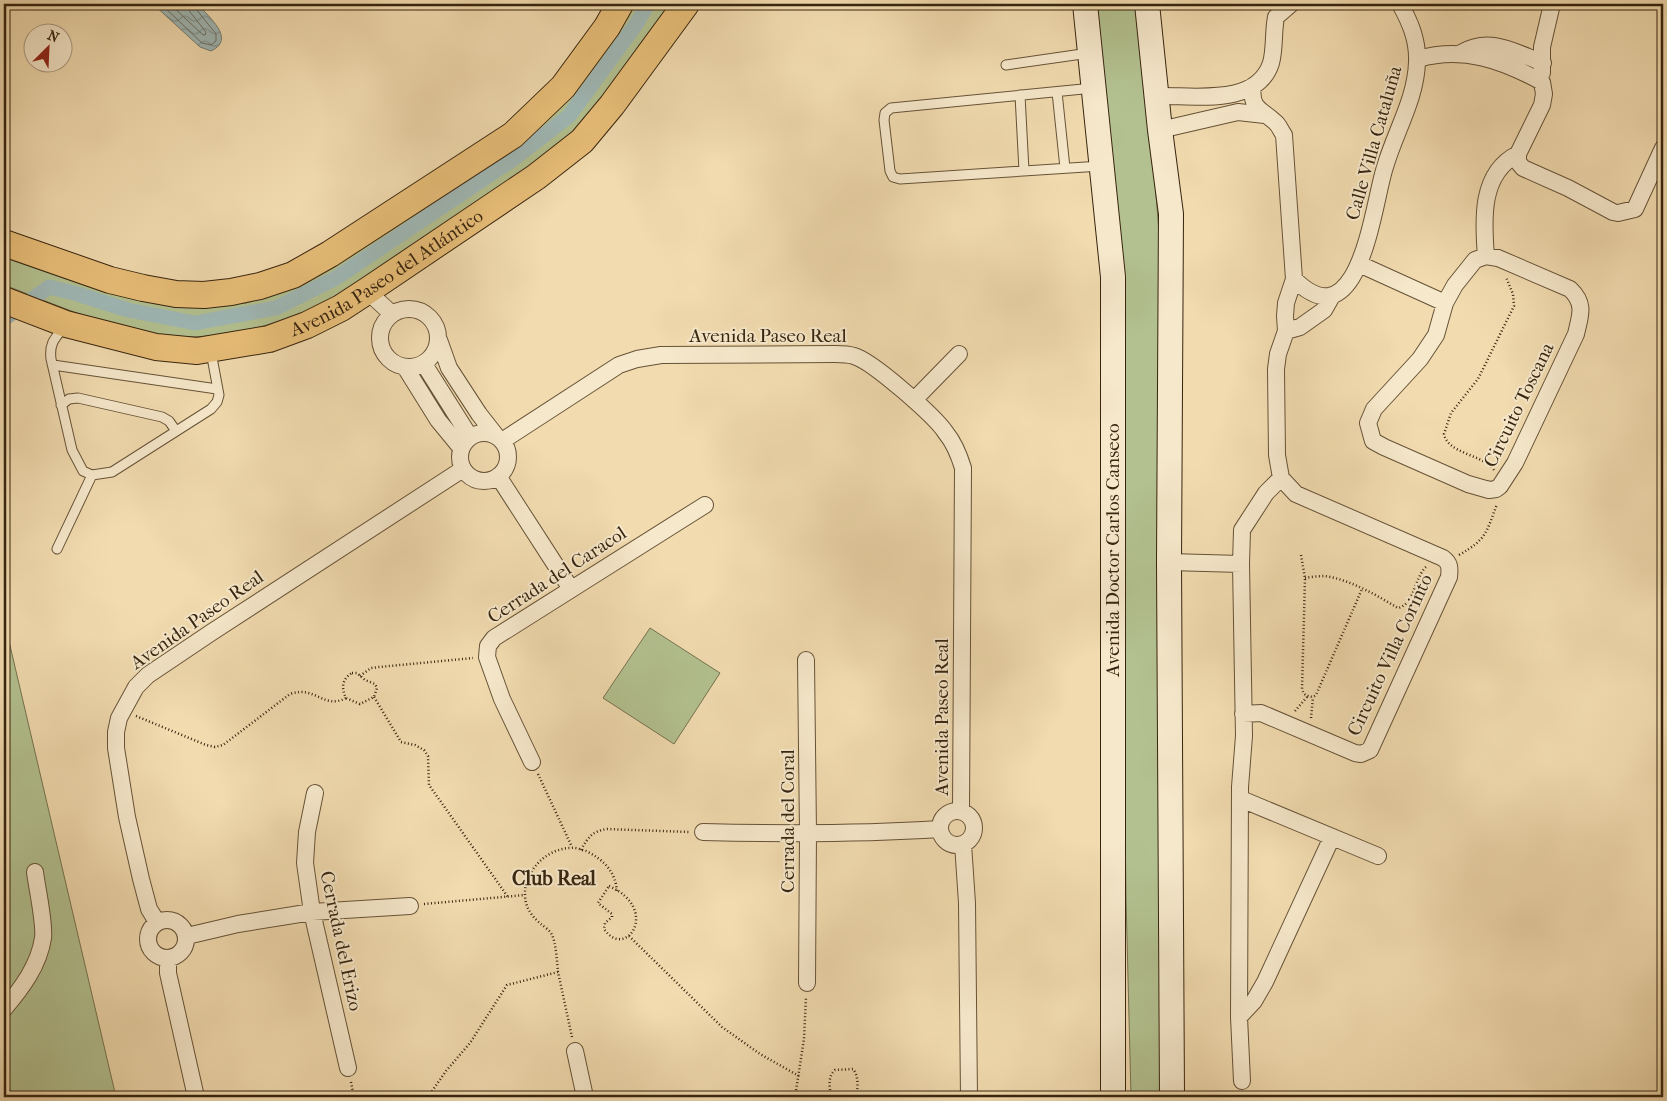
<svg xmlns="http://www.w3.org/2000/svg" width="1667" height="1101" font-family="'IM FELL French Canon',serif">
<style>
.grass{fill:#b3c190;stroke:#757250}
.water{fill:url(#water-waves);stroke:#757d73}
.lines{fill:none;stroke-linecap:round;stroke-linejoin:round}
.shore{stroke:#6b6e62;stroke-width:1}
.canal{stroke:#9fb8b6;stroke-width:15}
.service-casing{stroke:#665237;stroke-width:11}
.minor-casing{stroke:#665237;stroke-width:18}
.secondary-casing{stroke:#37240f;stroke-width:26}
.primary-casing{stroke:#37240f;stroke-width:28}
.path{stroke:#37240f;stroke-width:2.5;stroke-dasharray:1 2.5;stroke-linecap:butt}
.service{stroke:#f6e8cb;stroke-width:9}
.minor{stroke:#f6e8cb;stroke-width:16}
.secondary{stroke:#f6e8cb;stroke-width:24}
.primary{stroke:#e8be78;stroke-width:26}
.labels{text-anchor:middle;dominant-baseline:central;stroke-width:4;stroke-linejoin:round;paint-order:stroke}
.street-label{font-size:19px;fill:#37240f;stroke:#f6e8cb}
.neighbourhood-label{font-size:20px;font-weight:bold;fill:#37240f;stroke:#f6e8cb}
</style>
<defs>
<pattern id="water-waves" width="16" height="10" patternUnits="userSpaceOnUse" patternTransform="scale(1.25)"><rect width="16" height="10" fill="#9fb8b6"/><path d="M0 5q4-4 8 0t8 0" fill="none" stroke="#829592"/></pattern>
</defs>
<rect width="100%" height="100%" fill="#f1dbaf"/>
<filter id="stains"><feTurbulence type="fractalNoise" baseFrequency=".004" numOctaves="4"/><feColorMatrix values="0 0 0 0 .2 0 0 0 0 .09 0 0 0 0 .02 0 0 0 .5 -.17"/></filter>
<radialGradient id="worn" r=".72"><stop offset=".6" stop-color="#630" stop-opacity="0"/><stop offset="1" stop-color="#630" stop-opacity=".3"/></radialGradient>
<path class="grass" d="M 631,4 L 674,4 L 609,95 L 548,158 L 325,305 C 272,326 221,341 163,336 C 154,335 145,332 137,331 C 91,321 47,301 4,285 L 4,252 L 179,305 L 246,303 L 276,294 L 462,176 Z
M 1095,4 L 1137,4 L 1155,182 L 1163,284 L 1170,1097 L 1131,1097 L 1126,898 L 1121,505 Z
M 4,620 L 116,1097 L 4,1097 Z
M 650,628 L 720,673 L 674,744 L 603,698 Z"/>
<path class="water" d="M 153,4 L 198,4 C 208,17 237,39 211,51 L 200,47 Z"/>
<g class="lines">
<path class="shore" d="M 161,4 L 202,43 L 211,45 L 216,41 L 216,34 L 196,9 L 195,4
M 170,4 L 203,35 L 205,35 L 206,32 L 190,12 L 188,4"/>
<path class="canal" d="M 4,319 L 49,287 L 74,293 L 128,310 L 195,323 L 276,308 L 336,278 L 512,160 L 569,116 L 637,23 L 648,4"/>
<defs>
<path id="service" d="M 1006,65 L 1089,53
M 1093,88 L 891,108 L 885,113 L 884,120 L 890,171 L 893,177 L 900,179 L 1101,166
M 1057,92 L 1065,168
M 1020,95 L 1024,171
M 65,326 C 55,338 49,343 51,359 L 72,450 L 83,471 L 92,475 L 112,472 L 211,409 L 217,402 L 219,395 L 211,352
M 53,365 L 217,389
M 61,405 L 69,399 L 78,398 L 162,417 L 169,421 L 176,431
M 57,549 L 92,475"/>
<path id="minor" d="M 1461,53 C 1490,36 1514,52 1543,63
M 1418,59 C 1463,46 1502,60 1542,82 L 1544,94 L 1542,105 L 1518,154 L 1518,162 L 1523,168 L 1568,188 L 1613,212 L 1618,213 L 1635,209 L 1663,148
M 1542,73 L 1542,47 L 1552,4
M 1158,96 C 1193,95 1257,107 1271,63 C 1275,49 1273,32 1276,17 L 1291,4
M 1160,130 L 1238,112 L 1265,115
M 1486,256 L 1498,258 L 1570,289 C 1586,304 1580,316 1576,334 L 1515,463 L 1500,486 L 1496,489 L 1489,490 L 1468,484 L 1384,447 L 1373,441 L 1368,423 L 1374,409 L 1420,359 L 1436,335 L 1445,303 L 1455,285 L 1475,260 Z
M 1486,256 C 1483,220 1480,173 1518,154
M 1359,264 L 1445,303
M 1294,279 C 1360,345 1373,203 1385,167 C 1395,132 1416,99 1417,62 C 1418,40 1410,22 1400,4
M 367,291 L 392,314
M380 338a29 29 0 1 1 58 0a29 29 0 1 1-58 0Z
M 1286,331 L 1300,327 L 1324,310 L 1332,296
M 439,340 L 449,368 L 479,414 L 497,437
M 424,364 L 470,437
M 405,367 L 438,420 L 461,448
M 914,400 L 959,354
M460 457a24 24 0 1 1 48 0a24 24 0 1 1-48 0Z
M 502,441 L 619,365 L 637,359 L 661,355 L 835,354 C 841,354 848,354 854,356 C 872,361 935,416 946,433 C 955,444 959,455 963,468 L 961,811
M 498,476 L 571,589
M 1169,562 L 1241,564
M 806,660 L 808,833 L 807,983
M 1243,714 L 1261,713 L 1355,753 L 1361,754 L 1370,750 L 1449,577 C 1450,568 1450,563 1443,558 L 1296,494 L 1281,478
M 532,762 L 502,699 L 487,657 L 488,646 L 494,638 L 705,505
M 315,793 L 307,832 L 305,863 L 312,912 L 348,1068
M 1241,799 L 1378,856
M940 828a17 17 0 1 1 34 0a17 17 0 1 1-34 0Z
M 703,832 C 782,834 861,834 940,829
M 963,844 L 967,903 L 969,1097
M148 939a19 19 0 1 1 38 0a19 19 0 1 1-38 0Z
M 157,922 L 149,909 L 141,879 L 127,817 L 116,748 L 116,732 L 119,718 L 136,687 L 148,675 L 212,632 L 463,469
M 187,936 L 238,924 L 312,912 L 410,906
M 168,958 L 168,973 L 196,1097
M 4,1009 C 22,988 39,965 43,938 C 45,924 37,888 35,872
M 1239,1017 L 1254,1001 L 1265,982 L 1332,837
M 575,1051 L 585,1097
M 1242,1081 L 1239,1017 L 1240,787 L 1244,736 L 1241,564 L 1242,530 L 1266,493 L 1281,478 L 1277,455 L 1276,369 L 1278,354 L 1286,331 L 1285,316 L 1286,303 L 1294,279 L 1284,135 C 1281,131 1279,125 1275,122 C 1261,109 1250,109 1253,86
M 4,1096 L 4,1097"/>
<path id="secondary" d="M 1085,4 L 1113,277 L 1113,1097
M 1147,4 L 1160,130 L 1171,214 L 1169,562 L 1172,1097"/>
<g id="primary">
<path d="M 4,243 L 110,280 L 143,288 L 176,294 L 204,295 L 231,292 L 260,286 L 293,275 L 330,254 L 513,135 L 563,87 L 607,27 L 620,4"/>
<path id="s1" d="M 4,300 L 66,324 L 156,347 L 197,351 L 269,339 L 307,325 L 341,308 L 367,291 L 536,177 L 582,141 L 612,105 L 686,4"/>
</g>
</defs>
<use href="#service" class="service-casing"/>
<use href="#minor" class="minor-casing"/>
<use href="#secondary" class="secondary-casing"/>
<use href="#primary" class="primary-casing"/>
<path class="path" d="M 1494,470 C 1482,454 1448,454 1444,434 L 1451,413 L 1478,379 L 1514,306 L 1513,294 L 1506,277
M 1301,555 L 1305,578 L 1302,689 C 1304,695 1306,696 1313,697 L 1316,695 L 1362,589
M 1459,555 C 1487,539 1486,533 1497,504
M 1305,578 C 1311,577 1318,576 1325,576 C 1351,580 1376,595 1398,608 C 1415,604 1414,578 1426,567
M 352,673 L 357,673 L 365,680 L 375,684 L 377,688 L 374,697 L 360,704 L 346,698 C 341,688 342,679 352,673 Z
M 360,676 L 371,668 L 379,667 L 473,658
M 374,697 L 401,742 L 415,745 L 424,750 L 428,756 L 429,785 L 508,897
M 1295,711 L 1307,697
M 136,716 L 206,745 L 215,747 L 223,745 L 290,694 C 316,685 323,710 346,698
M 1311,718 L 1313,697
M 538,774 L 572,847
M 581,850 C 588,837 593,831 607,829 L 690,832
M 609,886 C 661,909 626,961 604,929 L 605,923 L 612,917 L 612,914 L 598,903 Z
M 424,904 L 525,895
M 629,936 L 722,1027 L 760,1054 L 799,1076
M 558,972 C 557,962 556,943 552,935 C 550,930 544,927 541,924 C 532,917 525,907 525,895 C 524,871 547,848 571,848 C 576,847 581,850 586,851 C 604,860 615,871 617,891
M 351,1082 L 354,1097
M 428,1097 L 446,1071 L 470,1043 L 507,985 L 558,972 L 572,1037
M 795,1097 L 804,1039 L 806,997
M 831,1097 C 830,1088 827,1077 835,1070 L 853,1069 C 859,1076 858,1089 856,1097"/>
<use href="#service" class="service"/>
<use href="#minor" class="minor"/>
<use href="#secondary" class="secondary"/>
<use href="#primary" class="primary"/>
</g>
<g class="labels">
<g class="street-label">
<text transform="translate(1374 143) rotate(-74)">Calle Villa Cataluña</text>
<text stroke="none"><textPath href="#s1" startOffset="409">Avenida Paseo del Atlántico</textPath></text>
<text x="768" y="336">Avenida Paseo Real</text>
<text transform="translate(1519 405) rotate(-64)">Circuito Toscana</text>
<text transform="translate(1113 550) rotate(-90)">Avenida Doctor Carlos Canseco</text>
<text transform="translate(557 575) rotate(-33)">Cerrada del Caracol</text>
<text transform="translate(197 620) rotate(-35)">Avenida Paseo Real</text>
<text transform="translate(1390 655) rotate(-65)">Circuito Villa Corinto</text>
<text transform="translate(942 717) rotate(-90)">Avenida Paseo Real</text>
<text transform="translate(788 821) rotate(-90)">Cerrada del Coral</text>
<text transform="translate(341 941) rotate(78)">Cerrada del Erizo</text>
</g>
<g class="neighbourhood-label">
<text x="554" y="878">Club Real</text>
</g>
</g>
<rect width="1667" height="1101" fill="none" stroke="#f1dbaf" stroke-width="20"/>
<rect x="5" y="5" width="1657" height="1091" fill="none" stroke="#37240f" stroke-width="2.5"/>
<rect x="10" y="10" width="1647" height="1081" fill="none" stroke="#37240f"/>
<g transform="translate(48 48) rotate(24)"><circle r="24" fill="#f6e8cb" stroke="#aa9a80"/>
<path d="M0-4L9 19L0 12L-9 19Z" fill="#8f2418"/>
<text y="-8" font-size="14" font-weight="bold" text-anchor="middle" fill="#37240f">N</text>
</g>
<rect width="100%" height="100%" filter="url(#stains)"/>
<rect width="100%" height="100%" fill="url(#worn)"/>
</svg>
